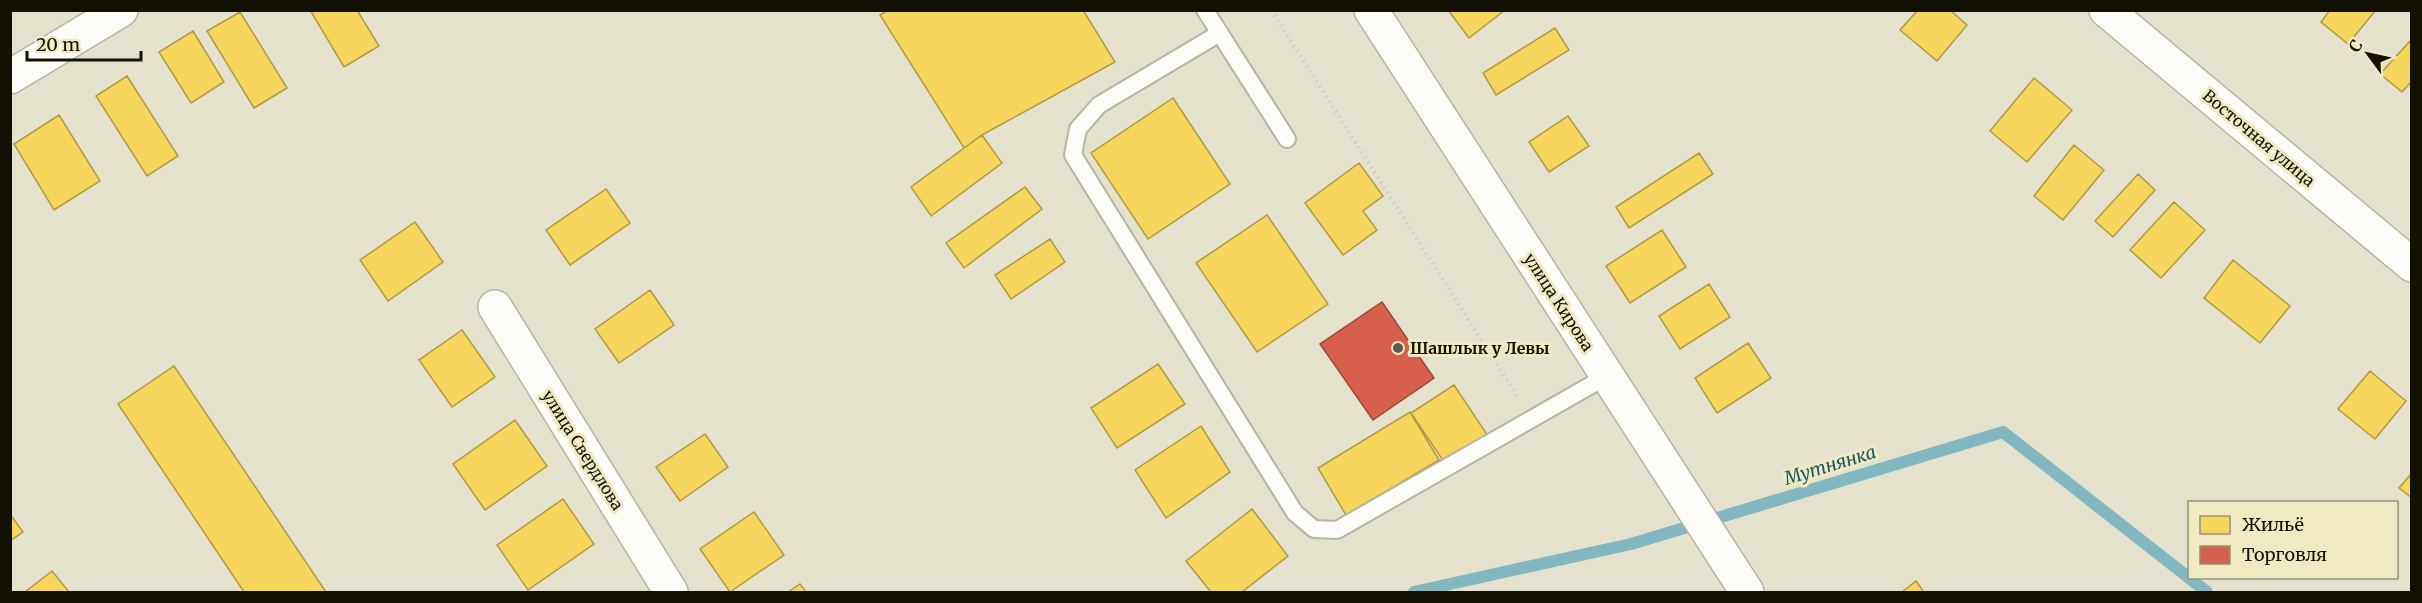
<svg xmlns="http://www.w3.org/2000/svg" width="2422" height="603" font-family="Merriweather,serif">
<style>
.homes{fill:#f6d55c;stroke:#b29a42;stroke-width:1.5}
.shops{fill:#d6604d;stroke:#9c4837;stroke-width:1.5}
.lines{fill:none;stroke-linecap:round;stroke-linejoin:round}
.stream{stroke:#82b6c1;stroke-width:12}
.service-casing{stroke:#b6b4a2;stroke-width:20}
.minor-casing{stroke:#b6b4a2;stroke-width:36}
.secondary-casing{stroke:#b6b4a2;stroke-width:36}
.path{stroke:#ccccc5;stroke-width:4;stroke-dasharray:1.5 4.5;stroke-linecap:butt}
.service{stroke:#fbfbf7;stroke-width:16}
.minor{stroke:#fbfbf7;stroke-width:33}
.secondary{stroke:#fbfbf7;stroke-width:33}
.poi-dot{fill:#5c5a4a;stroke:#efeac1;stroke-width:2}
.labels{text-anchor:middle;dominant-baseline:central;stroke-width:6;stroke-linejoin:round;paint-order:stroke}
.street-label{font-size:16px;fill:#131104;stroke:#efeac1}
.poi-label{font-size:16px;font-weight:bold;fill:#131104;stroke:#efeac1;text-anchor:start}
.water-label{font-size:18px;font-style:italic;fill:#165567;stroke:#efeac1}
</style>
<rect width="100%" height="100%" fill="#e4e2cc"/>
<path class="homes" d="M 310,10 L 357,10 L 379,46 L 344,67 Z
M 888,10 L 1083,10 L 1115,62 L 982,135 L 964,148 L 880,15 Z
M 1448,10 L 1505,10 L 1469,38 Z
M 1918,10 L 1950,10 L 1967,25 L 1937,61 L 1900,30 Z
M 2330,10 L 2376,10 L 2348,44 L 2321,22 Z
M 240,12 L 287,88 L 254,108 L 207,31 Z
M 1555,28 L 1569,50 L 1496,95 L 1483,73 Z
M 193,31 L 224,82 L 191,103 L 159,52 Z
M 2412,39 L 2412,81 L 2402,92 L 2380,74 Z
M 127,76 L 178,156 L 147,176 L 96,96 Z
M 2034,78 L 2072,110 L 2027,162 L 1990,131 Z
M 1173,98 L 1230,184 L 1148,239 L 1091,153 Z
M 59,115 L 100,181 L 54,210 L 14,144 Z
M 1568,116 L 1589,146 L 1549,172 L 1529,142 Z
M 982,135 L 1002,163 L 931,216 L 911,187 Z
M 2074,145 L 2104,170 L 2063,220 L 2034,196 Z
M 1699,153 L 1713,174 L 1629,228 L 1616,207 Z
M 1359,163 L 1383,196 L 1363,211 L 1377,230 L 1343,255 L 1305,203 Z
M 2138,174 L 2155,190 L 2113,237 L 2095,221 Z
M 1025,187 L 1042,209 L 964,268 L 946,243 Z
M 606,189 L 630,223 L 570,265 L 546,230 Z
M 2174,202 L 2205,230 L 2161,278 L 2130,250 Z
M 1267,215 L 1328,304 L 1257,352 L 1196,263 Z
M 415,222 L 443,262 L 388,301 L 360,260 Z
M 1662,230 L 1686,267 L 1630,303 L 1606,266 Z
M 1050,239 L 1065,262 L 1011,299 L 995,275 Z
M 2233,260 L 2290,306 L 2260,343 L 2204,298 Z
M 1709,284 L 1730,317 L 1680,349 L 1659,316 Z
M 650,290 L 674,325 L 619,363 L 595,329 Z
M 462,330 L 495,377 L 452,407 L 419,360 Z
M 1748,343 L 1771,378 L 1717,413 L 1695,378 Z
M 1158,364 L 1185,404 L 1117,448 L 1091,408 Z
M 174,366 L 326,592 L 244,592 L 118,404 Z
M 2370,371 L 2406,401 L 2375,439 L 2338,409 Z
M 1454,385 L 1488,436 L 1446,465 L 1411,413 Z
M 1410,412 L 1439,460 L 1346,515 L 1318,468 Z
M 515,420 L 547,466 L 485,510 L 453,464 Z
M 1201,426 L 1230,472 L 1166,518 L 1135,470 Z
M 705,434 L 728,467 L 680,501 L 656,467 Z
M 2412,473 L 2412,498 L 2399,488 Z
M 563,499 L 594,544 L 528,590 L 497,545 Z
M 1252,509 L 1288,556 L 1242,592 L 1211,592 L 1186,561 Z
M 754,512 L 784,555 L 730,592 L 700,549 Z
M 10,514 L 23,532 L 10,541 Z
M 52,571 L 69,592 L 25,592 Z
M 1916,581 L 1924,592 L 1902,592 Z
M 800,584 L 806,592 L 788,592 Z"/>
<path class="shops" d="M 1382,302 L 1434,378 L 1373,420 L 1320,344 Z"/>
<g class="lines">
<path class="stream" d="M 1414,592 L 1631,544 L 2003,432 L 2207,592"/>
<defs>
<path id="service" d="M 1205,10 L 1287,139
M 1220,33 L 1099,105 L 1078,129 L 1073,155 L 1295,513 L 1314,529 L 1337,530 L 1607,376"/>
<path id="minor" d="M 2106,10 L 2412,265
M 10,77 L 121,10
M 495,307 L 671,592"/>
<path id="secondary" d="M 1371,10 L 1747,592"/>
</defs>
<use href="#service" class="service-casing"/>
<use href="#minor" class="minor-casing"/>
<use href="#secondary" class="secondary-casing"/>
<path class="path" d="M 1271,10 L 1517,396"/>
<use href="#service" class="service"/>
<use href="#minor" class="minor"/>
<use href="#secondary" class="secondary"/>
</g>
<circle class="poi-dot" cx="1398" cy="348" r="6"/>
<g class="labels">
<g class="street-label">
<text transform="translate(2259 138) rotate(40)">Восточная улица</text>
<text transform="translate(1559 302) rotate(57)">улица Кирова</text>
<text transform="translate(583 450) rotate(58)">улица Свердлова</text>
</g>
<g class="poi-label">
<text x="1410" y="348">Шашлык у Левы</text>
</g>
<g class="water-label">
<text transform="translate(1830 465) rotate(-17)">Мутнянка</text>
</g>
</g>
<rect width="2422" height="603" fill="none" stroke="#131104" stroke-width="24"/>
<rect x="2188" y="501" width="210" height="78" fill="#efeac1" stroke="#979375" stroke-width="1.5"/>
<rect x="2200" y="516" width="30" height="18" fill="#f6d55c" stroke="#979375" stroke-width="1.5"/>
<text x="2242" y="531" font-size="18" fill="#131104">Жильё</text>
<rect x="2200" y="546" width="30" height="18" fill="#d6604d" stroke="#979375" stroke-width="1.5"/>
<text x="2242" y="561" font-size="18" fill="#131104">Торговля</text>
<g transform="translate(2368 54) rotate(303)" stroke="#efeac1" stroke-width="4.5" paint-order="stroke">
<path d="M0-4.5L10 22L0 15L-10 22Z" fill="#131104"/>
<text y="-9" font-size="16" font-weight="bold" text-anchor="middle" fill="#131104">С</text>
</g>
<path d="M27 51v9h114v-9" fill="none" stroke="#131104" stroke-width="3"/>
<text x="36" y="51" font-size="18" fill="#131104" stroke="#efeac1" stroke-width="4.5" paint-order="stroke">20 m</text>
</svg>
